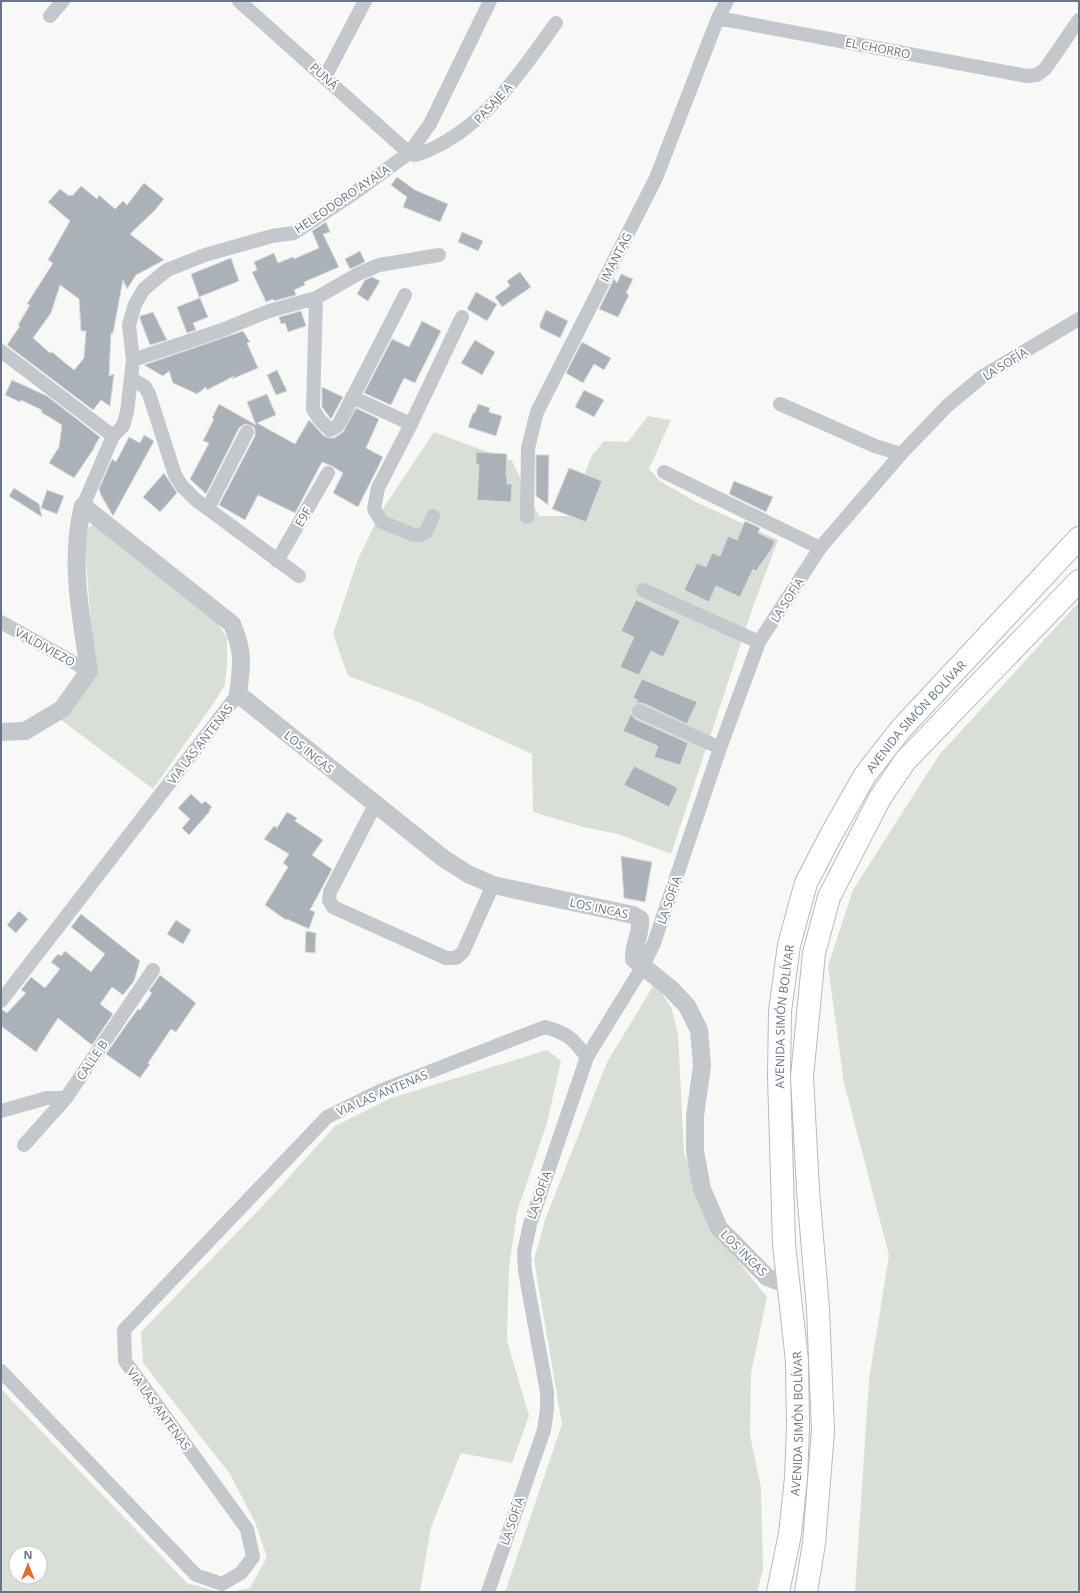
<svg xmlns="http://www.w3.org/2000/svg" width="1080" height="1593" font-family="'Open Sans',sans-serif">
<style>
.green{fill:#d9dfd7;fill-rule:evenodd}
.building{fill:#abb1b8;stroke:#dadad8;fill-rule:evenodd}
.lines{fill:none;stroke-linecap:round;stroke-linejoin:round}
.trunk-casing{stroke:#b7babd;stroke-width:24}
.minor{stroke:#c4c7cb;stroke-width:14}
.tertiary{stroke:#c4c7cb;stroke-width:18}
.trunk{stroke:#fff;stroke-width:22}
.labels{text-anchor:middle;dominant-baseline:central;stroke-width:4;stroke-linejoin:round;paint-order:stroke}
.street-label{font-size:12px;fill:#687586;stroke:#fff}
</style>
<rect width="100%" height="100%" fill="#f8f8f6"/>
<path class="green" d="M 648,416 L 671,420 L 649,469 L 660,481 L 696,502 L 778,540 L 754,604 L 671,854 L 618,834 L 583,827 L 533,812 L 532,754 L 416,701 L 348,676 L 333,634 L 358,559 L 382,510 L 434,432 L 512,461 L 539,516 L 570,516 L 591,457 L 604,441 L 628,442 Z
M 95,524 L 213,617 L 227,637 L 227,665 L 225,685 L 213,704 L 153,789 L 60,719 L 93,650 L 85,548 L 86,529 Z
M 1079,602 L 1079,1592 L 855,1592 L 869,1380 L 889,1255 L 844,1083 L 828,966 L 853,890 L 939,755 Z
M 655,983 L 671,1007 L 678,1034 L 684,1152 L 709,1225 L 767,1297 L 751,1373 L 750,1435 L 761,1488 L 763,1569 L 757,1592 L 505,1592 L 562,1424 L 534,1260 L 545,1220 L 607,1062 Z
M 547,1050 L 561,1061 L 547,1123 L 517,1212 L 509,1267 L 507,1340 L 529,1416 L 512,1463 L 461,1453 L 431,1527 L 420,1592 L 229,1592 L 250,1588 L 267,1557 L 255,1522 L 230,1474 L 143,1363 L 141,1332 L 273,1195 L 335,1126 L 391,1098 Z
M 1,1389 L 187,1583 L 219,1592 L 1,1592 ZM 16,1553 L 40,1553 L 40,1577 L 16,1577 Z"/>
<path class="building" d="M 397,177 L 415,190 L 448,204 L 440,222 L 403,207 L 407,197 L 391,185 Z
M 144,183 L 164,199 L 155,210 L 130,234 L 164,260 L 136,275 L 127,289 L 123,280 L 113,333 L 111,333 L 109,376 L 114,374 L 110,406 L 101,400 L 93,410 L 7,345 L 20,326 L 18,325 L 30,305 L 27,304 L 53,263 L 48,260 L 70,221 L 48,202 L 60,189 L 69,196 L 70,195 L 72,196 L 81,186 L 97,199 L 99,195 L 115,209 L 123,201 L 127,205 ZM 60,285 L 79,299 L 81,331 L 86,331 L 84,358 L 74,370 L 52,352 L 50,353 L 33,338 L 51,313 Z
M 326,222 L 330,232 L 323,234 L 339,267 L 304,282 L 305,285 L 294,290 L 296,295 L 274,301 L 273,299 L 266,302 L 252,272 L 257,270 L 254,262 L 274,253 L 278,263 L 293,257 L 294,259 L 319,248 L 312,231 Z
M 462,232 L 483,241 L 478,251 L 458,242 Z
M 360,251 L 365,262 L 350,269 L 345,259 Z
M 231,258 L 239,281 L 199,297 L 191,274 Z
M 520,272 L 531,287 L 502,307 L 495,297 L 510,286 L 507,281 Z
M 621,274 L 633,279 L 626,293 L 629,295 L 618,317 L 599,309 L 614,279 L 617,283 Z
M 372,277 L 380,281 L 368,301 L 357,294 L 365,280 Z
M 476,292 L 497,304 L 487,321 L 467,309 Z
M 200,298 L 208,317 L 193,323 L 196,330 L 187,333 L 177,307 Z
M 546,310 L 568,321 L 560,338 L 540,328 L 540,324 Z
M 301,311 L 306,326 L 288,332 L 285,323 L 281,324 L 279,317 Z
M 153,312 L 167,340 L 150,345 L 140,319 L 140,316 Z
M 422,321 L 441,331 L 415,383 L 404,378 L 391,405 L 364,393 L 392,339 L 409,347 Z
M 243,331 L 250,342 L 247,343 L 258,368 L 232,379 L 234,376 L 207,390 L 206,387 L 197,394 L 173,383 L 169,371 L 163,376 L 144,365 Z
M 475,340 L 495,352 L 482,375 L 461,363 Z
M 582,342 L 611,358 L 604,370 L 594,364 L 583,383 L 566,373 Z
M 277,370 L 287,391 L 276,395 L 267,375 Z
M 12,380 L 47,396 L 100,437 L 94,447 L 95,447 L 74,478 L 49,463 L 59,447 L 62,425 L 41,412 L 42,410 L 21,400 L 20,402 L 5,395 Z
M 322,387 L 343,397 L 331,419 L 322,407 Z
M 584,390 L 604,400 L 594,417 L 575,407 Z
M 267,394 L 276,415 L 257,423 L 295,444 L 309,420 L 324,436 L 329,438 L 334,438 L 343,432 L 356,408 L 379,419 L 366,448 L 383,457 L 358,507 L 333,493 L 343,473 L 332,466 L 322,462 L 295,513 L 258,495 L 245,520 L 219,505 L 255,436 L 255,431 L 254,427 L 247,424 L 243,425 L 239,428 L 206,494 L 190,479 L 209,443 L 203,441 L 214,419 L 212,418 L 219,404 L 256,425 L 247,402 Z
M 478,404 L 490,408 L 489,412 L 502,416 L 496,436 L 468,427 L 473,413 L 475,413 Z
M 144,435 L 154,441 L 113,516 L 101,495 L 99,489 L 112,459 L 116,462 L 129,437 L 140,443 Z
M 476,452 L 507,454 L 506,476 L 507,476 L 507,484 L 512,484 L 511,502 L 477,500 L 479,464 L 476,464 Z
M 536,455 L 549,455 L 548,505 L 536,496 Z
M 569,468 L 602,481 L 586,522 L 552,509 Z
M 164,473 L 177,493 L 160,512 L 143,497 Z
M 734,481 L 773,497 L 766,512 L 729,494 Z
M 14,488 L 39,504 L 42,517 L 9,496 Z
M 47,490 L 64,496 L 57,514 L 41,508 Z
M 745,521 L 760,528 L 758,533 L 775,541 L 771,550 L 756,571 L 753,569 L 740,597 L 716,586 L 709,602 L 684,590 L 697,563 L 706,567 L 712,553 L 720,556 L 728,536 L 737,540 Z
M 636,600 L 680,621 L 663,657 L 651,651 L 639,675 L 620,667 L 634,637 L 621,631 Z
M 642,679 L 697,702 L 687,724 L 643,703 L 636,703 L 638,700 L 633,698 Z
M 631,714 L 635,719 L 688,743 L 680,765 L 654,757 L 658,746 L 623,731 Z
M 634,766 L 678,788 L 669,807 L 624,785 Z
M 191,794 L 202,804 L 205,801 L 212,807 L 209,811 L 210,811 L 189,835 L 182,828 L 190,819 L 178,808 Z
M 287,812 L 297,818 L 295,821 L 323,840 L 312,855 L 332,869 L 310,910 L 315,912 L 309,929 L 287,919 L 286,920 L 265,905 L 288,867 L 283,863 L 289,854 L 264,839 L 274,826 L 277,828 Z
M 621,856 L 652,862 L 645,902 L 624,898 Z
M 19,911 L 28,919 L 16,933 L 7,925 Z
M 81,914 L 140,961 L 134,981 L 123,995 L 112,987 L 100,1004 L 113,1014 L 92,1045 L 58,1018 L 36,1052 L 1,1026 L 1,1009 L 7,1013 L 26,993 L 21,990 L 31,977 L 45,988 L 60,969 L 51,962 L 58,954 L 61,956 L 65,951 L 91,972 L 105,954 L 71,927 Z
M 176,920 L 191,930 L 183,944 L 167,934 Z
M 306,931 L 316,933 L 315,953 L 305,952 Z
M 160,975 L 196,1003 L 176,1032 L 171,1029 L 148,1063 L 150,1064 L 140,1078 L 106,1054 L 127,1024 L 138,1009 L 140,1010 L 152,993 L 149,991 Z"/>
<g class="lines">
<defs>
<g id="trunk">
<path id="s1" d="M 778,1592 L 790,1534 L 796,1478 L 798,1428 L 797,1361 L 784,1244 L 779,1076 L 780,1011 L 789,945 L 806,883 L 831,835 L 865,775 L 900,730 L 1079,538"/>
<path d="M 806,1592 L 814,1543 L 823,1431 L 818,1309 L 808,1190 L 802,1077 L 814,953 L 829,897 L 880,798 L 905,761 L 1079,581"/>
</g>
</defs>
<use href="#trunk" class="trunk-casing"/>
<path class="minor" d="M 239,1 L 409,153 L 415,155 C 425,153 436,147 445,142 C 494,114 524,67 556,23
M 50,16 L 63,1
M 718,18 L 1027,76 L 1037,75 L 1045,69 L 1079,20
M 325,77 L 365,1
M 316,298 L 313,409 L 319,419 L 330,430 L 336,427 L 340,422 L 405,295
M 1,351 L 113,436
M 133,360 L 222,330 L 269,311 L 316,298 L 358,274 L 379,265 L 439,255
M 131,378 L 145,387 L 149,394 L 175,475 L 182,486 L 196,500 L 299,576
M 352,397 L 411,424
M 780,404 L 875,446 L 901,454
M 664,472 L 820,548
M 83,506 L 113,436 L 123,426 L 127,412 L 133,360 L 129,325 L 135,304 L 144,289 L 167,270 L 205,255 L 272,236 L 294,233 L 353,194 L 409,153 L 430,124 L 490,1
M 208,508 L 247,432
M 433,516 L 426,532 L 420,535 L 414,535 L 382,522 L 374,509 L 378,488 L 411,424 L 462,317
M 527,517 L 528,448 L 537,412 L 656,178 L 718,18 L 727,1
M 277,561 L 328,473
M 643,590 L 759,642
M 1,622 L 89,671
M 639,711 L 720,748
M 375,805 L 330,892 L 329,900 L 333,907 L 446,958 L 456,958 L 463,952 L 493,885
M 1,1001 L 238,694
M 1,1111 L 47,1098 L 66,1098
M 24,1145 L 66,1098 L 153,970
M 1,1371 L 196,1575 L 222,1584 L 241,1573 L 253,1557 L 247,1529 L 125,1361 L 124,1330 L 327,1117 L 380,1091 L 545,1027 C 569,1034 572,1038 587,1057
M 488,1592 L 544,1430 L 547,1409 L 547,1392 L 525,1271 L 524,1252 L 530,1224 L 587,1057 L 643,966 L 654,943 L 720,748 L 759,642 L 820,548 L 901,454 L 948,405 L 983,376 L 1079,319"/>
<path class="tertiary" d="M 1,732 L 25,731 L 62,709 L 89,671 C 81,615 69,561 83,506 L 232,624 C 244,652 242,664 238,694 L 443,858 L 468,874 L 493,885 L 633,915 L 640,919 C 642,932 633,945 634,959 L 671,989 L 687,1006 L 699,1030 L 702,1066 L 695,1116 L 695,1151 L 702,1189 L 719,1228 L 767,1277 L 777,1281 L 788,1282"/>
<use href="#trunk" class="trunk"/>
</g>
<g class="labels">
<g class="street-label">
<text transform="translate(878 48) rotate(11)">EL CHORRO</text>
<text transform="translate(324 76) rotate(42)">PUNÁ</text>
<text transform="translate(493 103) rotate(-47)">PASAJE A</text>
<text transform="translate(342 199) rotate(-34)">HELEODORO AYALA</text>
<text transform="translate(616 257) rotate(-63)">IMANTAG</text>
<text transform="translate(1005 364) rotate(-32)">LA SOFÍA</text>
<text transform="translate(303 517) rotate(-60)">E9F</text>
<text transform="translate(787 600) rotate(-57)">LA SOFÍA</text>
<text transform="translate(45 647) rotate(29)">VALDIVIEZO</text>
<text stroke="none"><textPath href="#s1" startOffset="915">AVENIDA SIMÓN BOLÍVAR</textPath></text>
<text transform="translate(200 744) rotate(-52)">VIA LAS ANTENAS</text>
<text transform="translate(309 752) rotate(39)">LOS INCAS</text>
<text transform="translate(669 900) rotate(-71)">LA SOFÍA</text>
<text transform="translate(599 908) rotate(12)">LOS INCAS</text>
<text stroke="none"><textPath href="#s1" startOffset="578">AVENIDA SIMÓN BOLÍVAR</textPath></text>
<text transform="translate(92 1060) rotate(-56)">CALLE B</text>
<text transform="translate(382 1093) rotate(-23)">VIA LAS ANTENAS</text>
<text transform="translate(539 1195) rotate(-71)">LA SOFÍA</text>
<text transform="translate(744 1253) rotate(45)">LOS INCAS</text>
<text transform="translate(159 1409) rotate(54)">VIA LAS ANTENAS</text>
<text stroke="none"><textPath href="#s1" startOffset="170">AVENIDA SIMÓN BOLÍVAR</textPath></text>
<text transform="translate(512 1521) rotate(-71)">LA SOFÍA</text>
</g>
</g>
<rect width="1080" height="1593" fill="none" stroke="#687586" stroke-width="4"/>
<g transform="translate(28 1565)"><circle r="19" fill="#ffffff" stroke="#c3c8cf"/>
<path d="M0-3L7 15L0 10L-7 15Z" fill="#e16c2c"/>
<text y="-6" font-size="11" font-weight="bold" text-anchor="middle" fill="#687586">N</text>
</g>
</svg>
